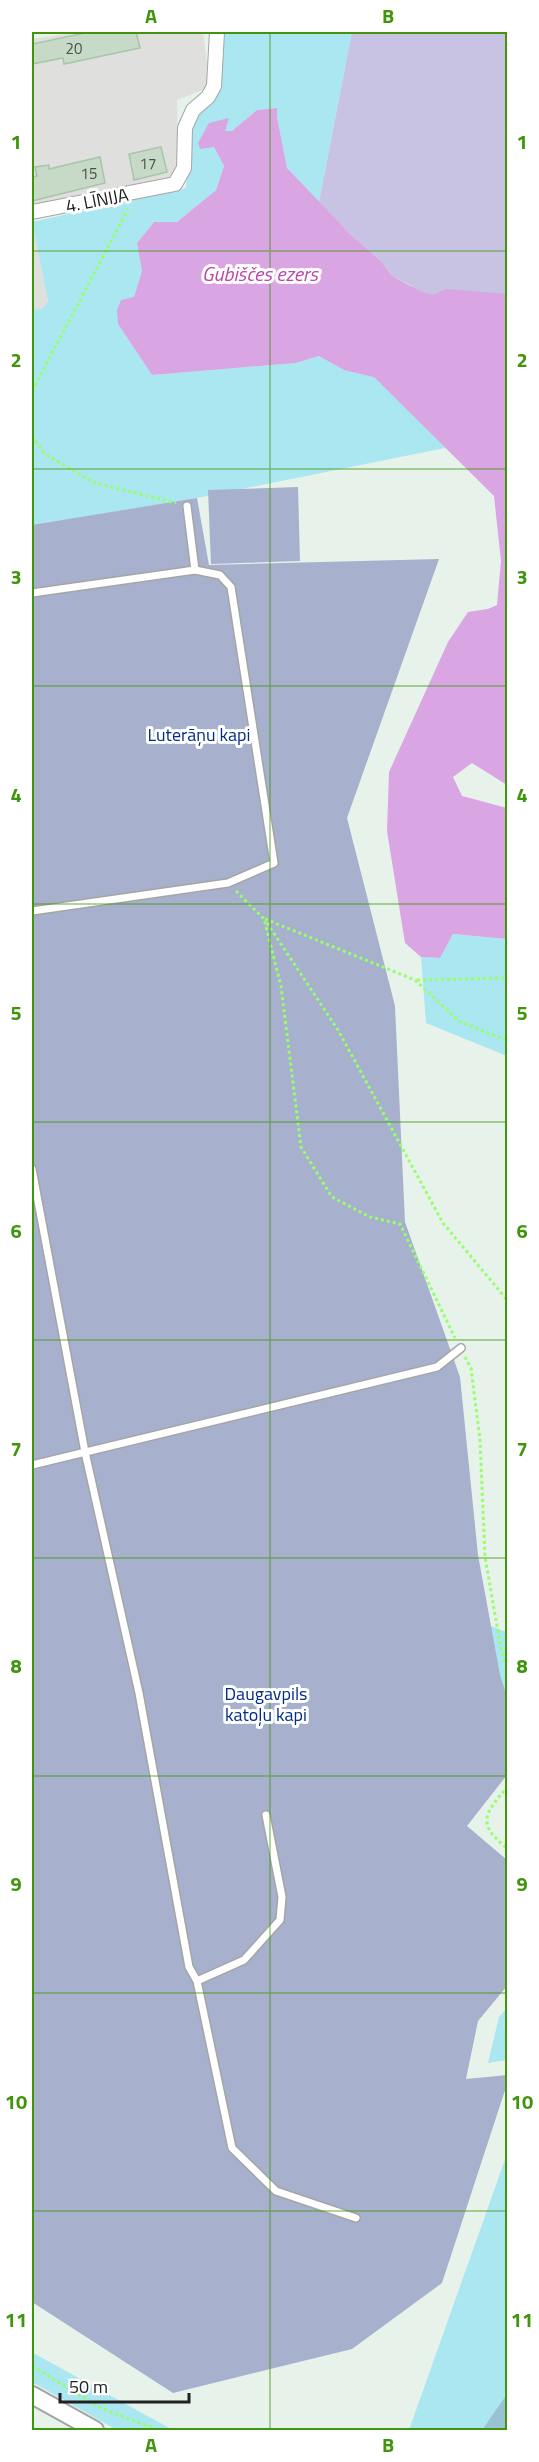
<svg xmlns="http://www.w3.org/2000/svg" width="539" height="2462" font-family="'Titillium Web',sans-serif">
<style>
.residential{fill:#dfdfde}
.grass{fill:#aae7f0}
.forest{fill:#99c2d5}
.wetland{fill:#c8c3e2}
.cemetery{fill:#a7b0cd}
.water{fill:#d9a5e3}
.building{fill:#c7dac8;stroke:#a8c5aa;stroke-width:1.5}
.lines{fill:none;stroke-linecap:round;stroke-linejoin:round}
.service-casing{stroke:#a5a5a5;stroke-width:10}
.minor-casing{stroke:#a5a5a5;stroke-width:16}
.tertiary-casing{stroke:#a5a5a5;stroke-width:20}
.path{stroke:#95ff6c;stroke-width:3;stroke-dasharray:3 3;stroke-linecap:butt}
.service{stroke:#fff;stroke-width:7}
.minor{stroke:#fff;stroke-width:14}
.tertiary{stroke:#fff;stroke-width:16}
.grid{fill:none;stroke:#40950c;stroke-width:1.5;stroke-opacity:0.55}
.labels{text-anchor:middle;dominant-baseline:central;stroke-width:6;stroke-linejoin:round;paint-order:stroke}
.number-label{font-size:15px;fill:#4a4f4b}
.street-label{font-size:18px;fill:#212121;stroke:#fff}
.park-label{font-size:18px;fill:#022c8c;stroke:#fff}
.water-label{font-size:20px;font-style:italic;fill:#bb44ad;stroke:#fff}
.neatline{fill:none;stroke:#40950c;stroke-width:2}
.grid-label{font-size:20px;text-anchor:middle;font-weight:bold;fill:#40950c}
</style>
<rect width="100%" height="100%" fill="#e7f2eb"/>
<path class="residential" d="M 79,32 L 203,32 L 210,87 L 177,100 L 178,175 L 32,207 L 32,39 Z
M 32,222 L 48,301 L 43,308 L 32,310 Z"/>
<path class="grass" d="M 224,32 L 352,32 L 319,202 L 287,168 L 277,117 L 277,108 L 257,110 L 232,131 L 224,132 L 228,118 L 214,147 L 224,166 L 216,190 L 177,222 L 154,222 L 137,243 L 142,271 L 134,297 L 118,324 L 152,375 L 296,363 L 319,356 L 344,370 L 374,377 L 422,422 L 445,448 L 32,531 L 32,310 L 43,308 L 48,301 L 32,222 L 186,188 L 190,130 L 198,115 L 215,96 Z
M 453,934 L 507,939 L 507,1056 L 426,1023 L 421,957 L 440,958 Z
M 485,1624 L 507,1632 L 507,1752 Z
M 507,2008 L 507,2060 L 488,2063 L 499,2017 Z
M 507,2154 L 507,2394 L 482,2430 L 409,2430 Z
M 32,2352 L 35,2354 L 173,2430 L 117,2430 L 32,2382 Z"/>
<path class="forest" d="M 507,2394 L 507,2430 L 482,2430 Z"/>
<path class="wetland" d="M 352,32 L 507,32 L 507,424 L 422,422 L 374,377 L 344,370 L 412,286 L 392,276 L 381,261 L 351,235 L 319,202 Z"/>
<path class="cemetery" d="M 298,487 L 300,561 L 211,564 L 208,490 Z
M 197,498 L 209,565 L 439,559 L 347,818 L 395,1006 L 405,1222 L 460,1377 L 478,1555 L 500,1675 L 507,1697 L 507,1775 L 467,1826 L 507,1860 L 507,1986 L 478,2021 L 466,2079 L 507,2075 L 507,2084 L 442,2283 L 352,2349 L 173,2393 L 32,2302 L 32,525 Z"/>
<path class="water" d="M 277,108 L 277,117 L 287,168 L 351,235 L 381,261 L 392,276 L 422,292 L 433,295 L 446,289 L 507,294 L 507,785 L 472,763 L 453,777 L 462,796 L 507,808 L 507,939 L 453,934 L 440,958 L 421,957 L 405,943 L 387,831 L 389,772 L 448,642 L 468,612 L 488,609 L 497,605 L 501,561 L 494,496 L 374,377 L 344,370 L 319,356 L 296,363 L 152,375 L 118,324 L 117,310 L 121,300 L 134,297 L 142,271 L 137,243 L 154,222 L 177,222 L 216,190 L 224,166 L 214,147 L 200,149 L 198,143 L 209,123 L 229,118 L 225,131 L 232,131 L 257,110 Z"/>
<path class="building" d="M 90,32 L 136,32 L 140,48 L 64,64 L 63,58 L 32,64 L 32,44 Z
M 161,147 L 167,172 L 134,180 L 129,154 Z
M 100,157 L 105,183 L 32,201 L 32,177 L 37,176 L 35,167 L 49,165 L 49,169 Z"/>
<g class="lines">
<defs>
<path id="service" d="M 32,593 L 195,570
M 32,911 L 228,883 L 274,863 L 231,587 L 220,575 L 195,570 L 187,506
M 32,1169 L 85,1452 L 139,1693 L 189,1967 L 197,1981 L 232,2148 L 276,2191 L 356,2218
M 32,1465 L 437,1367 L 461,1348
M 197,1981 L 244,1960 L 280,1920 L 282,1897 L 266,1815"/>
<path id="minor" d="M 32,212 L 175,184 L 184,168 L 185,128 L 193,110 L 208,97 L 214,86 L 217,32"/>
<path id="tertiary" d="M 32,2395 L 95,2430"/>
</defs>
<use href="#service" class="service-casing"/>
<use href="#minor" class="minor-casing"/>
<use href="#tertiary" class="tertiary-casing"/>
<path class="path" d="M 32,391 L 128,209
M 32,436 L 45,454 L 95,483 L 176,503
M 236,891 L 264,919 L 281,986 L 301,1147 L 332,1197 L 370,1217 L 400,1224 L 455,1338
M 265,919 L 415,980 L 459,1021 L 508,1041
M 267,923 L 338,1030 L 443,1223 L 508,1301
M 417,980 L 508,978
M 465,1357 L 471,1368 L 480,1440 L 485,1557 L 500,1643 L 508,1673
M 508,1786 C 485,1814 475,1823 508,1849
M 32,2366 L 101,2408 L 158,2430"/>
<use href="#service" class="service"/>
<use href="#minor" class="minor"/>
<use href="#tertiary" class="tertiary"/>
</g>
<path class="grid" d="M 270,32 L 270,2430M 32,251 L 508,251M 32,469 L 508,469M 32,686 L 508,686M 32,904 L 508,904M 32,1122 L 508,1122M 32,1340 L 508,1340M 32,1558 L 508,1558M 32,1776 L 508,1776M 32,1993 L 508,1993M 32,2211 L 508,2211"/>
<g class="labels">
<g class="number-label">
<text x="74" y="48">20</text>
<text x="148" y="163">17</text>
<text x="89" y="173">15</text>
</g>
<g class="street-label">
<text transform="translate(97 200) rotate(-11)">4. LĪNIJA</text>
</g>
<g class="park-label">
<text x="199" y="734">Luterāņu kapi</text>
<text x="266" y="1693">Daugavpils<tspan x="266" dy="21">katoļu kapi</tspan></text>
</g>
<g class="water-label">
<text x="260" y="273">Gubiščes ezers</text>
</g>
</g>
<rect width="539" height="2462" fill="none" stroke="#ffffff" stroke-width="66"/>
<path d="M60 2393v9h129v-9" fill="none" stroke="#212121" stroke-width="3"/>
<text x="69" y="2393" font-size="18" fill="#212121" stroke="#ffffff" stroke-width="4.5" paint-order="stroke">50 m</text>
<rect x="33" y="33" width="473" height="2396" class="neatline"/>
<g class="grid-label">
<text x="151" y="23">A</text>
<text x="388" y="23">B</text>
<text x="16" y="149">1</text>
<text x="522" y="149">1</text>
<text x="16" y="367">2</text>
<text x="522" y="367">2</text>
<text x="16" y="584">3</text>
<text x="522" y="584">3</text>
<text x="16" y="802">4</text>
<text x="522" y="802">4</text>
<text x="16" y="1020">5</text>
<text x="522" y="1020">5</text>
<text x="16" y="1238">6</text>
<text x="522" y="1238">6</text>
<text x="16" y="1456">7</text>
<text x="522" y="1456">7</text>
<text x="16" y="1673">8</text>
<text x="522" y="1673">8</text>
<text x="16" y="1891">9</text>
<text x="522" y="1891">9</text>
<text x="16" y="2109">10</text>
<text x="522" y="2109">10</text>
<text x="16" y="2327">11</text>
<text x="522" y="2327">11</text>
<text x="151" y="2452">A</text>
<text x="388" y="2452">B</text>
</g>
</svg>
